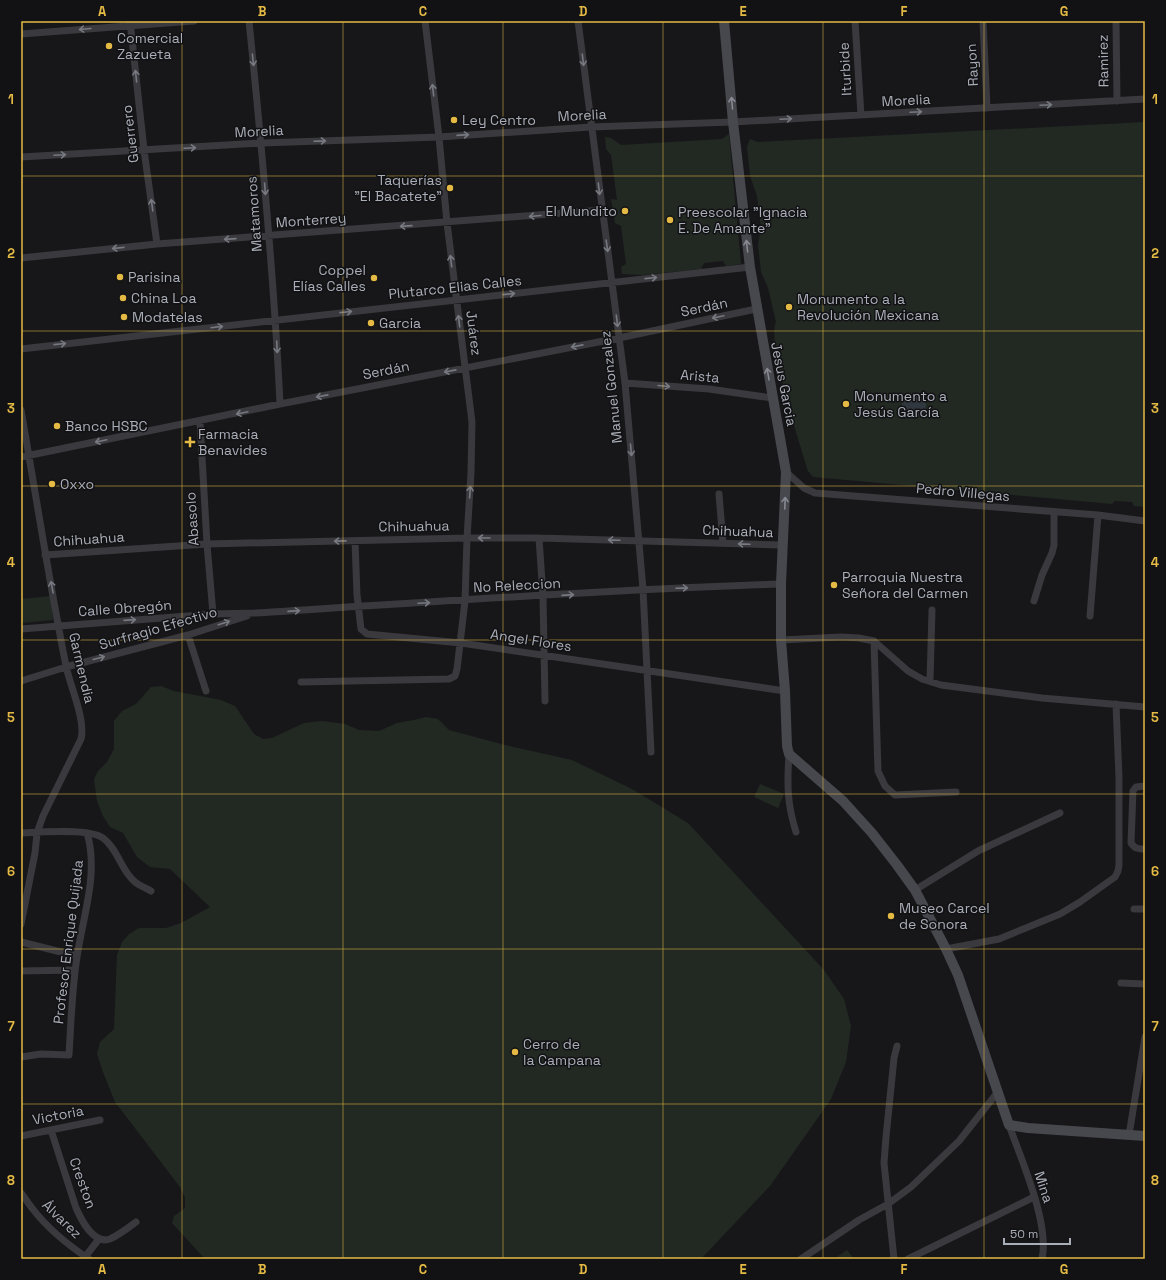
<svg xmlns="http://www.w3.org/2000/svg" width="1166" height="1280" font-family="'Space Grotesk',sans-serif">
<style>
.green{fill:#222923}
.water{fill:#30373e}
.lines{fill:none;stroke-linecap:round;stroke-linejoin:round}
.street{stroke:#39393e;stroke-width:7}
.secondary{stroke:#47484e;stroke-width:10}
.oneway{stroke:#777981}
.oneway2{stroke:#878a93}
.grid{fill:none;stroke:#e4ba44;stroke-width:1;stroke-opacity:0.55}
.poi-dot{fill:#e4ba44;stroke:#121214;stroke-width:1.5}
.labels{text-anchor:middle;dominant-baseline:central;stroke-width:3;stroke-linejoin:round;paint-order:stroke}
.poi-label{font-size:14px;fill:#aaaeb8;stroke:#121214;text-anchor:start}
.street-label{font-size:14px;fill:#aaaeb8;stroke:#121214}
.neatline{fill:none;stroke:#e4ba44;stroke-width:1.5}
.grid-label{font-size:13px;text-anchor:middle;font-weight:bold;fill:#e4ba44}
</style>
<rect width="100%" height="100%" fill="#171719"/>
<path class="green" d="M 1145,122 L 1145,507 L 1134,506 L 1132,502 L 1115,501 L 1112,504 L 813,477 L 808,471 C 801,447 766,341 776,322 L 768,288 L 761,272 L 758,244 L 761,228 L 757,196 L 750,176 L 747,147 L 750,139 L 758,142 Z
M 729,134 L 741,264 L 726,266 L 723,261 L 704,263 L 701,269 L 643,275 L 622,274 L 621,267 L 626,264 L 621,226 L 615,223 L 611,199 L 617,200 L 611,155 L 606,149 L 605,137 L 611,138 L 621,145 L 722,139 Z
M 51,596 L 53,620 L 21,623 L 21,599 Z
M 161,686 L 174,691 L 221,700 L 235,706 L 254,734 L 263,739 L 272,738 L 304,723 L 322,721 L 345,724 L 359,730 L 379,731 L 397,723 L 414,720 L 426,717 L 438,719 L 449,730 L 505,745 L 572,760 L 632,789 L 688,823 L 824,970 L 844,999 L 851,1026 L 846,1062 L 831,1099 L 770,1186 L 701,1259 L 205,1259 L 172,1223 L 174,1216 L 185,1208 L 185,1197 L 180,1187 L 115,1102 L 103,1072 L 97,1054 L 100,1042 L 114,1029 L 117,955 L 122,942 L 129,934 L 139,928 L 166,928 L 181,923 L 210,907 L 170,869 L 150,867 L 137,857 L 123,833 L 110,827 L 103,816 L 97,801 L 94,779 L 98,771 L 107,762 L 114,749 L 114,721 L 122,711 L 136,704 L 151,687 Z
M 760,784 L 784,794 L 778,808 L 754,797 Z
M 847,1250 L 854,1259 L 834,1259 Z"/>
<path class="water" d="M902 405a12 12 0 1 1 24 0a12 12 0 1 1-24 0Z"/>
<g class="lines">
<path class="street" d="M 130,21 L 144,150 L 157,244
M 249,21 C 262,149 274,276 280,404
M 578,21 L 625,383 L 643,589 L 651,752
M 855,21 L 861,115
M 983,21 L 987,108
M 1116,21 L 1117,101
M 21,34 L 194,21
M 21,157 L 262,143 L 439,137 L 591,127 L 733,122 L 1145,99
M 21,258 L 157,244 L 602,210
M 21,349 L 750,267
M 625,383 L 709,389 L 772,398
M 21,410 C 36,495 49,581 66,666 C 70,686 86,720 81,739 L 43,816 L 37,833 L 35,853 L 21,924
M 200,422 L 207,544 L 213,614
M 21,457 L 280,404 L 619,338 L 756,309
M 786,472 L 804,488 L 815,493 L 1098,515 L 1145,521
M 719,494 L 723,543
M 539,538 L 543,596 L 545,701
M 355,541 L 357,595 L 361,629 L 367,634 L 461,643 L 785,691
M 45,555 L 207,544 L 467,538 L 539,538 L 783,545
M 1034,601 L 1042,575 L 1052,553 L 1054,545 L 1054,512
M 1090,616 L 1098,515
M 21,629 L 213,614 L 255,613 C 430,602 606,590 781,584
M 188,635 L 206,691
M 781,640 L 841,637 L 859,638 L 874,641 L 908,671 L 922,679 L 941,685 L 1042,698 L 1145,707
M 874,641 L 878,771 L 885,786 L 895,795 L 956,792
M 21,681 L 66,667 L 188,635 L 247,616
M 930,681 L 932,610
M 301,682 L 449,679 L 455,676 L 457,669 L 465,601 L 467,538 L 471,473 L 472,422 L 447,223 L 439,137 L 425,21
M 789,754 C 787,783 787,804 796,832
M 1145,786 L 1136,787 L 1133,791 L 1131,843 C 1135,849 1139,849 1145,849
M 21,833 C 39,832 90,828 103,838 C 118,849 121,871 135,882 C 140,886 146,888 151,891
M 915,890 L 978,851 L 1060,813
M 1134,909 L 1145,909
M 21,942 L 77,956
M 946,949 L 999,939 L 1060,914 L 1080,902 L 1115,877 L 1118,871 L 1119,865 L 1119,778 L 1116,704
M 21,971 L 75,970
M 1121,983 L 1145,984
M 21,1057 L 41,1054 L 69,1055 C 71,1022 72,989 77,957 C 83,916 99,873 87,833
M 1009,1125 C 1021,1159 1050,1224 1042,1259
M 51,1130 L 76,1208 C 81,1219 93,1245 110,1239 C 119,1235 128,1228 136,1222
M 1129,1135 L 1145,1037
M 21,1136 L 100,1120
M 21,1193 C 25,1198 28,1203 32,1208 C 47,1228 68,1245 89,1259
M 85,1257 L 99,1239
M 801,1259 L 859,1220 L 888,1204 L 911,1187 L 959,1141 L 997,1093
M 894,1259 L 884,1163 L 886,1137 L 894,1058 L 897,1046
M 908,1259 L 1034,1197"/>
<path class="secondary" d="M 724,21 L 733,122 L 750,267 L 786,472 L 781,584 L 781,640 L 785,691 L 787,746 L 789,754 L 843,801 L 872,833 L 897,865 L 915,890 L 946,949 L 958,975 L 1009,1125 L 1028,1128 L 1145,1136"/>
</g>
<defs><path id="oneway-shaft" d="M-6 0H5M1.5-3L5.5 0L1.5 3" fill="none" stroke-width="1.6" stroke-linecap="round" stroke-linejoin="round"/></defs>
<g class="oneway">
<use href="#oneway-shaft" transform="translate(85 29) rotate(175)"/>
<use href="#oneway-shaft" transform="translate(253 60) rotate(84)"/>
<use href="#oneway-shaft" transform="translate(583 60) rotate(83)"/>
<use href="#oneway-shaft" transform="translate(136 76) rotate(-96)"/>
<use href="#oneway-shaft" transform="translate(433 90) rotate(-97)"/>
<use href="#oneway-shaft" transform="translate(1046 105) rotate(-3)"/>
<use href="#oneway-shaft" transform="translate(916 112) rotate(-3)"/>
<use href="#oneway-shaft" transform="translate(786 119) rotate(-3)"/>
<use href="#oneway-shaft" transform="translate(463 135) rotate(-4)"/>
<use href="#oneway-shaft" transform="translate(320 141) rotate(-2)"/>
<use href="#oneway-shaft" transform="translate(190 148) rotate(-3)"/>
<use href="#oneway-shaft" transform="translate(60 155) rotate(-3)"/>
<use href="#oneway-shaft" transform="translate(265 189) rotate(86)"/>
<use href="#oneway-shaft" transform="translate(599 189) rotate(83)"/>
<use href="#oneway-shaft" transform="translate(152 205) rotate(-98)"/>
<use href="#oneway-shaft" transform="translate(535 216) rotate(175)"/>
<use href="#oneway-shaft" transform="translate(406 226) rotate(176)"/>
<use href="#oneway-shaft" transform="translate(230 239) rotate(176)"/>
<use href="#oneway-shaft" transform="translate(607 246) rotate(82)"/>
<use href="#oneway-shaft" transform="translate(118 248) rotate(174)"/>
<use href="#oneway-shaft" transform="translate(451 261) rotate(-97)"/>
<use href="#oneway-shaft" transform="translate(651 278) rotate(-6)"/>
<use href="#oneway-shaft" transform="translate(509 294) rotate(-6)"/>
<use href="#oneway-shaft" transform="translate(346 312) rotate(-6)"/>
<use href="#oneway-shaft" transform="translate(718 317) rotate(168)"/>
<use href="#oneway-shaft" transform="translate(459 321) rotate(-97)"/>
<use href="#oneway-shaft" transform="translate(617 321) rotate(83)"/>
<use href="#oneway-shaft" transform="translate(217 327) rotate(-7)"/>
<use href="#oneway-shaft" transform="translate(60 344) rotate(-6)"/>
<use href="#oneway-shaft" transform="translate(577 346) rotate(169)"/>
<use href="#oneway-shaft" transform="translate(277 347) rotate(87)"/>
<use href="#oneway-shaft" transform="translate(450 371) rotate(169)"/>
<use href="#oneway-shaft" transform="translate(664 386) rotate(5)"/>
<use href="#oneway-shaft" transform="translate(322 396) rotate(169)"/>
<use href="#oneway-shaft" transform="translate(242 413) rotate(168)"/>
<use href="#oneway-shaft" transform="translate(101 441) rotate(168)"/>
<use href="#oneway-shaft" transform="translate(631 450) rotate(85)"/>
<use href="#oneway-shaft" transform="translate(470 492) rotate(-86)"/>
<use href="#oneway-shaft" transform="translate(484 538) rotate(180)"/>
<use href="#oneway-shaft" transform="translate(614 540) rotate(-178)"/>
<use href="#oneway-shaft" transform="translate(340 541) rotate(179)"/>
<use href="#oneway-shaft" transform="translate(744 544) rotate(-178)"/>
<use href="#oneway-shaft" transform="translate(52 587) rotate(-101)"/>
<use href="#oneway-shaft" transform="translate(682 588) rotate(-2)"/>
<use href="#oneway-shaft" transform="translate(568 595) rotate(-4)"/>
<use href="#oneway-shaft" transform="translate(424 603) rotate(-3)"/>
<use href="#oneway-shaft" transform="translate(294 611) rotate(-4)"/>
<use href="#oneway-shaft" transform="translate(130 620) rotate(-4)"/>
<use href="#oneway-shaft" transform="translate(224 623) rotate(-18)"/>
<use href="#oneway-shaft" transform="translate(99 658) rotate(-15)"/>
</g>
<g class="oneway2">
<use href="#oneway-shaft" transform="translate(732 103) rotate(-95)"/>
<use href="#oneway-shaft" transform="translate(747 246) rotate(-96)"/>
<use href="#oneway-shaft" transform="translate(768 374) rotate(-100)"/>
<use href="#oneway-shaft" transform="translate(785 503) rotate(-88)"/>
</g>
<path class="grid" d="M 182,21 L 182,1259M 343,21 L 343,1259M 503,21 L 503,1259M 663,21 L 663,1259M 823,21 L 823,1259M 984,21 L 984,1259M 21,176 L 1145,176M 21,331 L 1145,331M 21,486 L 1145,486M 21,640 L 1145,640M 21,794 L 1145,794M 21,949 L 1145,949M 21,1104 L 1145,1104"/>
<g class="poi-dot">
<circle cx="109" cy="46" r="4"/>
<circle cx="454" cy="120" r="4"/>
<circle cx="450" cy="188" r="4"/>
<circle cx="625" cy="211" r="4"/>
<circle cx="670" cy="220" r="4"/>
<circle cx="120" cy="277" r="4"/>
<circle cx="374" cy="278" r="4"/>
<circle cx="123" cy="298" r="4"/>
<circle cx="789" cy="307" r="4"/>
<circle cx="124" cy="317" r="4"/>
<circle cx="371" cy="323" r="4"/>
<circle cx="846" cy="404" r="4"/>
<circle cx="57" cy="426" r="4"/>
<path d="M188 436h4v4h4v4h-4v4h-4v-4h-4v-4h4z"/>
<circle cx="52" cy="484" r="4"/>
<circle cx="834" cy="585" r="4"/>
<circle cx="891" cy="916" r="4"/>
<circle cx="515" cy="1052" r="4"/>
</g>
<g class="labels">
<g class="poi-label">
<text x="117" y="38">Comercial<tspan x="117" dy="16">Zazueta</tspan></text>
<text x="462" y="120">Ley Centro</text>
<text x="442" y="180" text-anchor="end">Taquerías<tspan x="442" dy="16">"El Bacatete"</tspan></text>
<text x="617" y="211" text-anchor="end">El Mundito</text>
<text x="678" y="212">Preescolar "Ignacia<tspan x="678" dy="16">E. De Amante"</tspan></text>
<text x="366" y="270" text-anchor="end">Coppel<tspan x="366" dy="16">Elías Calles</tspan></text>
<text x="128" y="277">Parisina</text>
<text x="131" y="298">China Loa</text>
<text x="797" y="299">Monumento a la<tspan x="797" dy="16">Revolución Mexicana</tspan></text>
<text x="132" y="317">Modatelas</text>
<text x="379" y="323">Garcia</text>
<text x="854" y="396">Monumento a<tspan x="854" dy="16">Jesús García</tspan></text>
<text x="65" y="426">Banco HSBC</text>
<text x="198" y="434">Farmacia<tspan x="198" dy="16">Benavides</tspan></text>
<text x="60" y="484">Oxxo</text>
<text x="842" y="577">Parroquia Nuestra<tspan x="842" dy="16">Señora del Carmen</tspan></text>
<text x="899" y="908">Museo Carcel<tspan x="899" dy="16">de Sonora</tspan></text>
<text x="523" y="1044">Cerro de<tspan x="523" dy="16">la Campana</tspan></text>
</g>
<g class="street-label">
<text transform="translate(1103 61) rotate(-91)">Ramirez</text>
<text transform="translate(972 65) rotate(-93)">Rayon</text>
<text transform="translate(845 69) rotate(-93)">Iturbide</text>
<text transform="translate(906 100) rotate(-3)">Morelia</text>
<text transform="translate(582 115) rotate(-3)">Morelia</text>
<text transform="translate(259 131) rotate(-3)">Morelia</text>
<text transform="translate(130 134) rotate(-97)">Guerrero</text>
<text transform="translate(254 214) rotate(-94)">Matamoros</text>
<text transform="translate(311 220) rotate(-4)">Monterrey</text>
<text transform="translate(455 287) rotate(-6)">Plutarco Elias Calles</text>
<text transform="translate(704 307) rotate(-12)">Serdán</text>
<text transform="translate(474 333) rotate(83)">Juárez</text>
<text transform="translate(386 370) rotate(-11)">Serdán</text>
<text transform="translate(700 376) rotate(5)">Arista</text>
<text transform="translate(784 384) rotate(79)">Jesus Garcia</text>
<text transform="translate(611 387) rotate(-96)">Manuel Gonzalez</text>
<text transform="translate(963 492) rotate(5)">Pedro Villegas</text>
<text transform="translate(192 519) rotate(-94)">Abasolo</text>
<text transform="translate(414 526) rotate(-1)">Chihuahua</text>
<text transform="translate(738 531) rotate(2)">Chihuahua</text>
<text transform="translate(89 539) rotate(-4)">Chihuahua</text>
<text transform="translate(517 585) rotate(-3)">No Releccion</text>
<text transform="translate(125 608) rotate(-4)">Calle Obregón</text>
<text transform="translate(158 628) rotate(-16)">Surfragio Efectivo</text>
<text transform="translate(531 640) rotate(9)">Angel Flores</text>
<text transform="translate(82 668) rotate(77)">Garmendia</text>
<text transform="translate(68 942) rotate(-83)">Profesor Enrique Quijada</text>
<text transform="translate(58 1115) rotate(-11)">Victoria</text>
<text transform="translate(83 1183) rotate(70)">Creston</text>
<text transform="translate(1044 1187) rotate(72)">Mina</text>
<text transform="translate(62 1219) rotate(44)">Álvarez</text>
</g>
</g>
<rect width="1166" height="1280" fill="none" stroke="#121214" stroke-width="44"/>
<path d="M1004 1238v6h66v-6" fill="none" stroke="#aaaeb8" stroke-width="2"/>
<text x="1010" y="1238" font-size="12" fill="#aaaeb8" stroke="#121214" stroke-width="3" paint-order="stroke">50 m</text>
<rect x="22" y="22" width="1122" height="1236" class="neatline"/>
<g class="grid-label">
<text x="102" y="16">A</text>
<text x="262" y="16">B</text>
<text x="423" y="16">C</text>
<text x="583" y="16">D</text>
<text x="743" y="16">E</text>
<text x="904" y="16">F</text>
<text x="1064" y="16">G</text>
<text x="11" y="104">1</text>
<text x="1155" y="104">1</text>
<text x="11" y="258">2</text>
<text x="1155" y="258">2</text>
<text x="11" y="413">3</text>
<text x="1155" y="413">3</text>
<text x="11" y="567">4</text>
<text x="1155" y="567">4</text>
<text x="11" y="722">5</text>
<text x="1155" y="722">5</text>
<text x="11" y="876">6</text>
<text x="1155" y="876">6</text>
<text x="11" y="1031">7</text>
<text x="1155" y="1031">7</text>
<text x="11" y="1185">8</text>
<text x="1155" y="1185">8</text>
<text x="102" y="1274">A</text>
<text x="262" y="1274">B</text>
<text x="423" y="1274">C</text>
<text x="583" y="1274">D</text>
<text x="743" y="1274">E</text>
<text x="904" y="1274">F</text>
<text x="1064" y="1274">G</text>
</g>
</svg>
